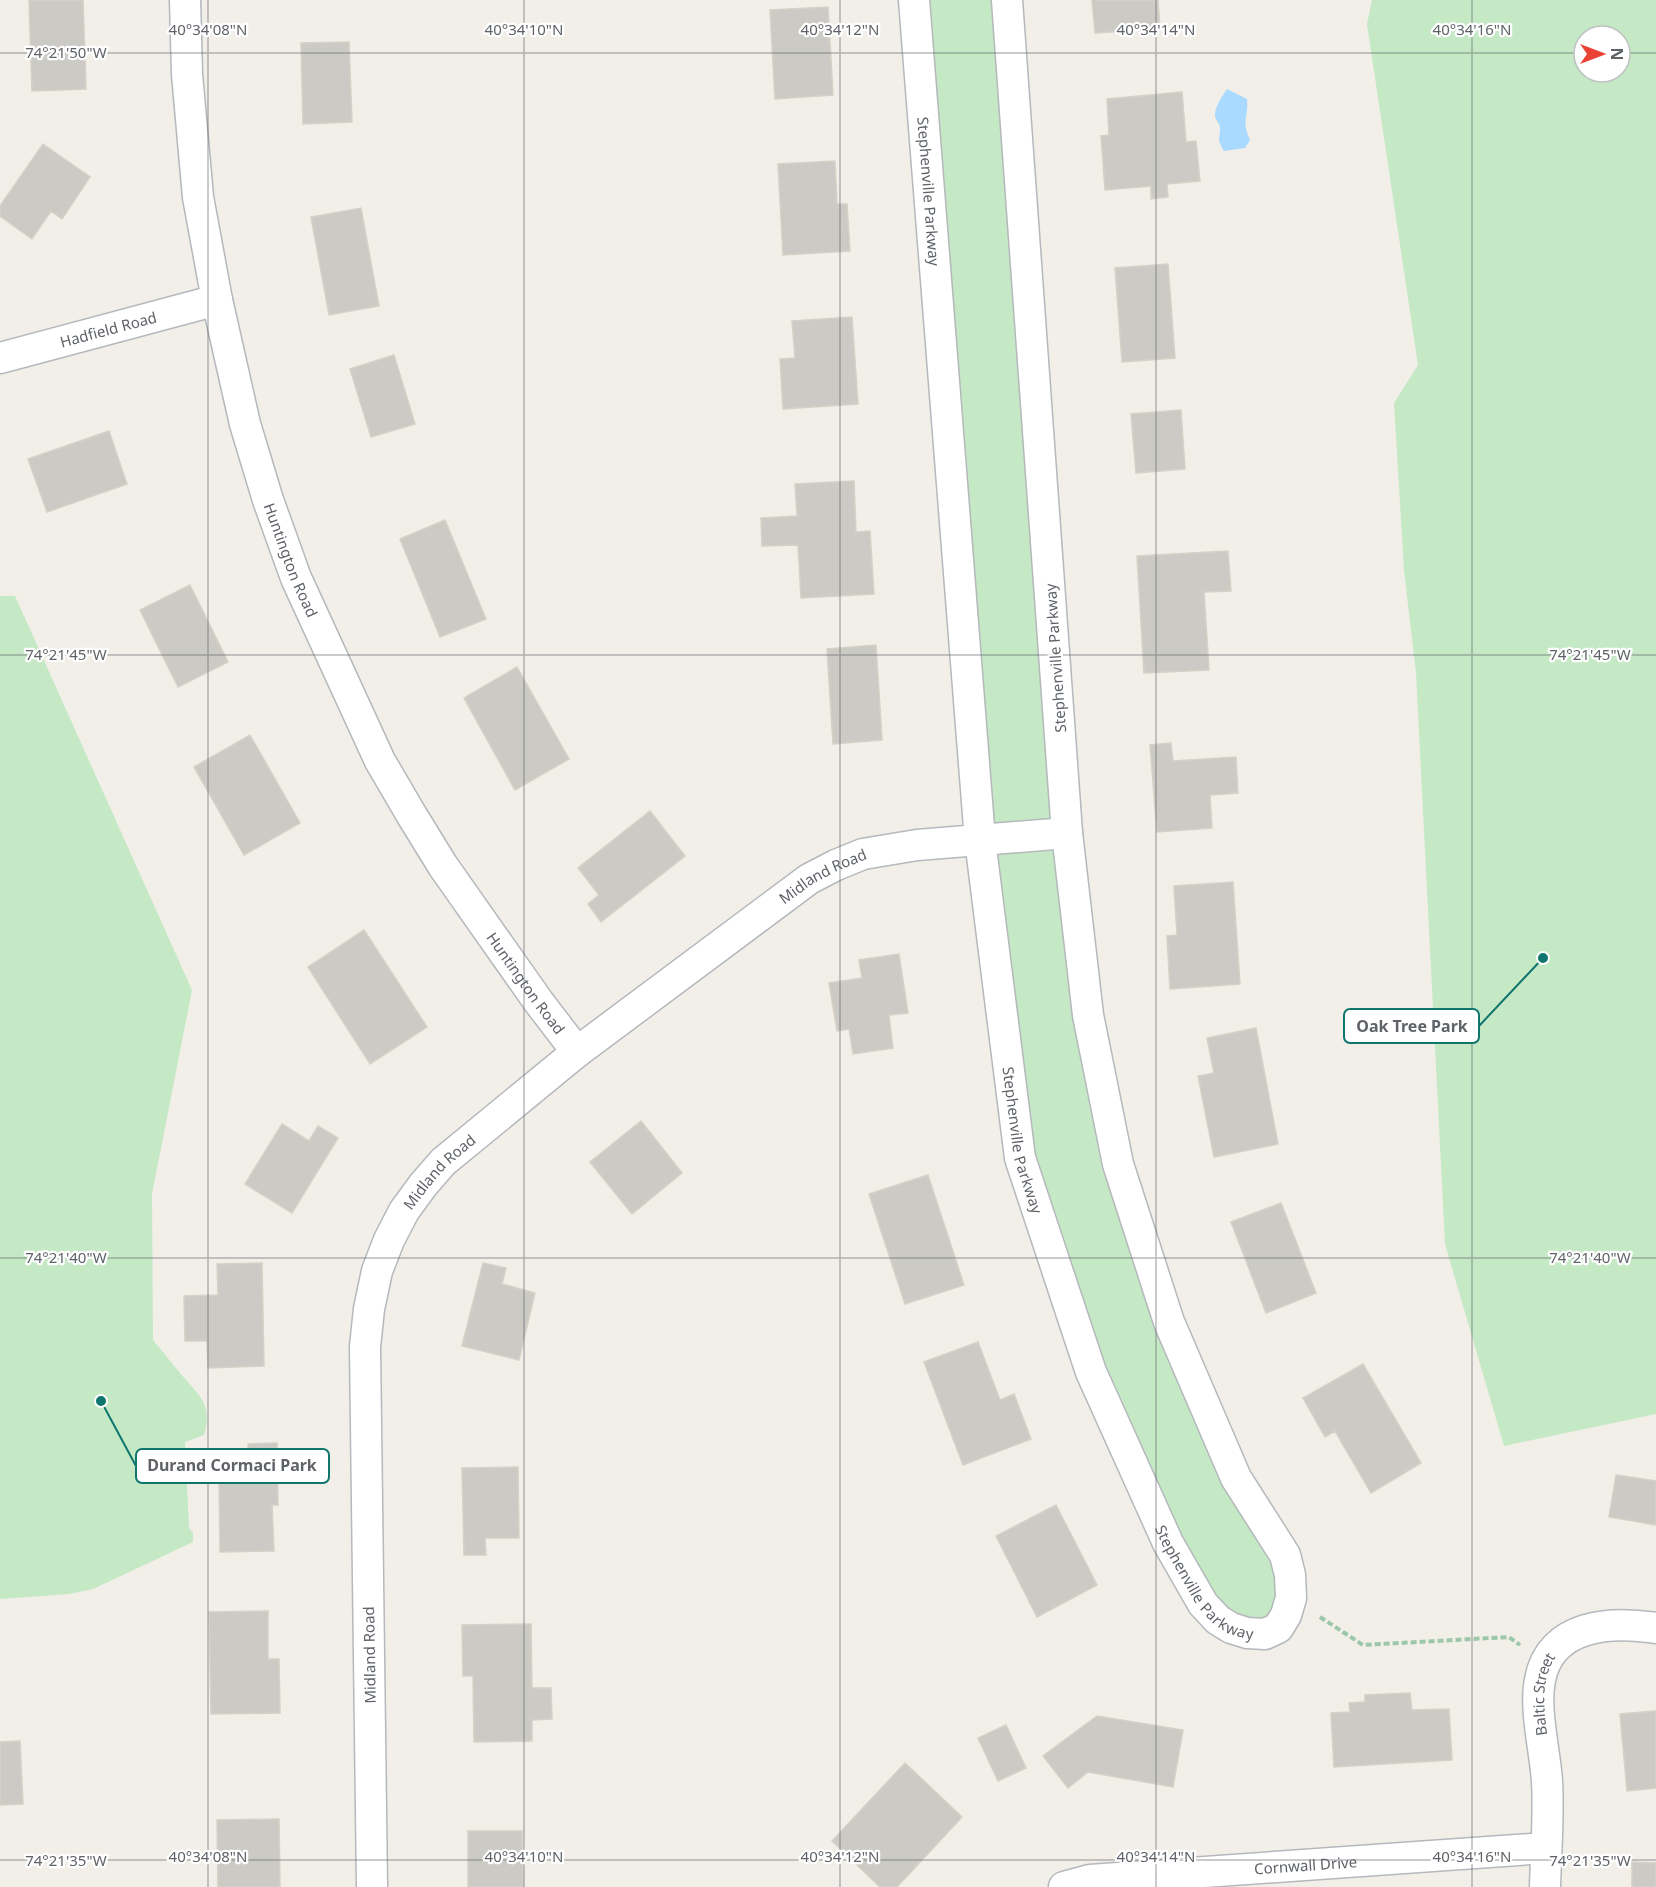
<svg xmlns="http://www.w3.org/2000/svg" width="1656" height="1887" font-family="'Noto Sans',sans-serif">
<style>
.green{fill:#c5e8c5;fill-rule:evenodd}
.water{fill:#aadaff}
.building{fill:#cccac5;stroke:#d6d1c6;stroke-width:1.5}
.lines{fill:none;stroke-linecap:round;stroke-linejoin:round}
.minor-casing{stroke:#b5b8bc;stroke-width:33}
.path{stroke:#9cc7a9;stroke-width:4;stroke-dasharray:6 3;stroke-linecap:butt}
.minor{stroke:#fff;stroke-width:30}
.ticks{fill:none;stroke:#5f6368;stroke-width:1.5;stroke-opacity:0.45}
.labels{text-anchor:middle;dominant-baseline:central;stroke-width:4.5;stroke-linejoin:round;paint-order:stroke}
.street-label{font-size:15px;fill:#5f6368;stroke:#fff}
.ticks-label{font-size:15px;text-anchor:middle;fill:#5f6368;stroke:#fff;stroke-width:4.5;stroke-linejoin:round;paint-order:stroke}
.leader{fill:none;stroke:#0f766e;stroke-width:2}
.callout-dot{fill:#0f766e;stroke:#fff;stroke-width:2}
.callout{fill:#fff;stroke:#0f766e;stroke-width:2}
.callout-label{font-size:16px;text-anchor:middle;font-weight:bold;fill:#5f6368}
</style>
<rect width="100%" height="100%" fill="#f1efe8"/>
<path class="green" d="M 914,0 L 1007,0 L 1067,833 L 1118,1164 L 1291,1598 L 1246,1633 L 1168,1543 L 1020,1158 Z
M 1372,0 L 1656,0 L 1656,1414 L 1504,1446 L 1445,1244 L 1416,673 L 1404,570 L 1394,403 L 1418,365 L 1367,24 ZM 1584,36 L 1620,36 L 1620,72 L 1584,72 Z
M 0,596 L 15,596 L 192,990 L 152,1194 L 153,1340 C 162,1351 171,1362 180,1373 C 199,1396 213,1403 204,1435 L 185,1442 L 189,1528 L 193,1533 L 193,1542 L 93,1589 L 69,1594 L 0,1599 Z"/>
<path class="water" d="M 1227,89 L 1247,99 C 1249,117 1241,119 1250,140 L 1245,148 L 1224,151 C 1216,137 1220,141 1220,128 C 1220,123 1215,120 1215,115 C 1215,106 1222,97 1227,89 Z"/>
<path class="building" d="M 29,0 L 83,0 L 86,89 L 32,91 Z
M 1092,0 L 1158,0 L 1160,29 L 1095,33 Z
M 828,7 L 833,95 L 775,99 L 770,10 Z
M 349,42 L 352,122 L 303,124 L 301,43 Z
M 1182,92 L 1186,142 L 1196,141 L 1200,181 L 1167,184 L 1168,197 L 1151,199 L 1151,186 L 1105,190 L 1101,136 L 1109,135 L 1107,99 Z
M 43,144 L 90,177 L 62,219 L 51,211 L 32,239 L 0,216 L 0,206 Z
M 835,161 L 837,204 L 847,204 L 850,251 L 783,255 L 778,164 Z
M 361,208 L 379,306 L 329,315 L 311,217 Z
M 1168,264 L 1175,358 L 1122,362 L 1115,268 Z
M 852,317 L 858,404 L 783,409 L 780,359 L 795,358 L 792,321 Z
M 394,355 L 415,424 L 371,437 L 350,369 Z
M 1181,410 L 1185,469 L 1136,473 L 1131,414 Z
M 109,431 L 127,484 L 47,512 L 28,459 Z
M 854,481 L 856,532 L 870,531 L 874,594 L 801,598 L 798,545 L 762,546 L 761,518 L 797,516 L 795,484 Z
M 445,520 L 486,619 L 440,637 L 400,539 Z
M 1228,551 L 1231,591 L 1204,592 L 1209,670 L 1144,673 L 1137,556 Z
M 190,585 L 228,662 L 178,687 L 140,610 Z
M 876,645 L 882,740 L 833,744 L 827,649 Z
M 517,667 L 569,759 L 515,790 L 464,698 Z
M 250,735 L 300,823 L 244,855 L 194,767 Z
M 1171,743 L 1173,761 L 1236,757 L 1238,793 L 1210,795 L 1212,828 L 1157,832 L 1150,745 Z
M 650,811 L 685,856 L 601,922 L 588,904 L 599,895 L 578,868 Z
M 1233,882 L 1240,984 L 1170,989 L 1167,936 L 1177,935 L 1174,886 Z
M 364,930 L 427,1027 L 370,1064 L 308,967 Z
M 899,954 L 908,1013 L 889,1015 L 893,1048 L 853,1054 L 849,1029 L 837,1031 L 829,983 L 862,978 L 859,960 Z
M 1256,1028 L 1278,1144 L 1214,1157 L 1198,1076 L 1214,1073 L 1207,1038 Z
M 641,1121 L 682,1173 L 632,1214 L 590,1162 Z
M 282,1124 L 309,1141 L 318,1126 L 338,1138 L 292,1213 L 245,1184 Z
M 928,1175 L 964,1285 L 905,1304 L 869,1194 Z
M 1281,1203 L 1316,1293 L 1266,1313 L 1231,1222 Z
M 262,1263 L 264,1366 L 208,1368 L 207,1341 L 185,1341 L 184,1296 L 218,1295 L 217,1264 Z
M 483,1263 L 506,1268 L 502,1284 L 535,1293 L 519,1360 L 462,1346 Z
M 978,1342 L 1000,1400 L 1014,1394 L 1031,1439 L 963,1465 L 924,1362 Z
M 1363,1364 L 1421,1463 L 1371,1493 L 1335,1431 L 1325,1437 L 1303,1398 Z
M 277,1443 L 278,1505 L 272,1505 L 274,1551 L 220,1552 L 219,1483 L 249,1482 L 248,1444 Z
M 518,1467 L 519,1538 L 485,1538 L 486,1555 L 464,1555 L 462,1468 Z
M 1616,1475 L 1656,1481 L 1656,1525 L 1609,1517 Z
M 1056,1505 L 1097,1585 L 1037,1617 L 996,1536 Z
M 268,1611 L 268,1659 L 279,1659 L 280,1713 L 211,1714 L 209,1612 Z
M 531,1624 L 532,1688 L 551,1688 L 552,1719 L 532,1720 L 532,1741 L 474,1742 L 473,1676 L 463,1676 L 462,1625 Z
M 1410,1693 L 1412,1710 L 1449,1709 L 1452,1760 L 1334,1767 L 1331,1713 L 1350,1712 L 1349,1703 L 1365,1702 L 1365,1695 Z
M 1656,1711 L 1656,1788 L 1627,1791 L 1620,1714 Z
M 1097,1716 L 1183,1730 L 1173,1787 L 1088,1772 L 1068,1788 L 1043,1756 Z
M 1006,1725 L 1026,1768 L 998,1781 L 978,1738 Z
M 20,1741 L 23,1804 L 0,1805 L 0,1742 Z
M 905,1763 L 962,1817 L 897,1887 L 880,1887 L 832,1841 Z
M 279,1819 L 280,1887 L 218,1887 L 217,1820 Z
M 468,1831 L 522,1831 L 523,1887 L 468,1887 Z
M 1632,1862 L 1656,1863 L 1656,1887 L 1632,1887 Z"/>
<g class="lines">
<defs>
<g id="minor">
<path id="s1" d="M 185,0 L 187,74 L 198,197 L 217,300 L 245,424 L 268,500 L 296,578 L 380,761 L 411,814 L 443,866 L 538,1001 L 577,1052"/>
<path id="s2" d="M 914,0 L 980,840 L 1020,1158 L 1091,1372 L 1168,1543 L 1203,1604 L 1218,1620 L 1231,1628 L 1247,1633 L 1265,1634 L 1278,1628 L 1286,1615 L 1291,1598 L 1290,1575 L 1285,1555 L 1236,1478 L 1169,1322 L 1118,1164 L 1088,1015 L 1067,833 L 1007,0"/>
<path id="s3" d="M 0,358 L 217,300"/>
<path id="s4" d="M 372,1887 L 365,1347 L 369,1309 L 377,1271 L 389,1240 L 404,1211 L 423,1185 L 443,1162 L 577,1052 L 809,879 L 836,865 L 863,854 L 917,845 L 1067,833"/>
<path id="s5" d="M 1064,1887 L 1090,1880 L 1546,1848"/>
<path id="s6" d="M 1545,1887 C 1546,1852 1549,1816 1547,1781 C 1545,1751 1534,1709 1540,1680 C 1550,1624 1611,1621 1656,1628"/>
</g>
</defs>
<use href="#minor" class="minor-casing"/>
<path class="path" d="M 1320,1617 L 1363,1645 L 1509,1637 L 1520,1645"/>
<use href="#minor" class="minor"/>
</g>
<path class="ticks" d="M 208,0 L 208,1887M 524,0 L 524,1887M 840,0 L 840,1887M 1156,0 L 1156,1887M 1472,0 L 1472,1887M 0,53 L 1584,53M 1620,53 L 1656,53M 0,655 L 1656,655M 0,1258 L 1656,1258M 0,1860 L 1656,1860"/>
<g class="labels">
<g class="street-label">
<text stroke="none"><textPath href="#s2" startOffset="192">Stephenville Parkway</textPath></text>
<text stroke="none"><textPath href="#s3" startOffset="112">Hadfield Road</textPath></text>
<text stroke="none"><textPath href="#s1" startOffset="573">Huntington Road</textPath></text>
<text transform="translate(1055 658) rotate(-94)">Stephenville Parkway</text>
<text stroke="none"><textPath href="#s4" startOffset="1222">Midland Road</textPath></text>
<text stroke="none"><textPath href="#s1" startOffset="1059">Huntington Road</textPath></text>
<text stroke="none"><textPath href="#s2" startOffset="1146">Stephenville Parkway</textPath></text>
<text stroke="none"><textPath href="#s4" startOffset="736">Midland Road</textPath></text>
<text stroke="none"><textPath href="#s2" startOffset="1632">Stephenville Parkway</textPath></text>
<text transform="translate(369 1655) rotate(-91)">Midland Road</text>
<text stroke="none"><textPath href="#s6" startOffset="194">Baltic Street</textPath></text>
<text stroke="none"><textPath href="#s5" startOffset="243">Cornwall Drive</textPath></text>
</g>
</g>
<g class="ticks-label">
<text x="208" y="35">40°34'08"N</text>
<text x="524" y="35">40°34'10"N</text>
<text x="840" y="35">40°34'12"N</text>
<text x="1156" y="35">40°34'14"N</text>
<text x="1472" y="35">40°34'16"N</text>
<text x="66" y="58">74°21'50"W</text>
<text x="1590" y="660">74°21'45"W</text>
<text x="66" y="660">74°21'45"W</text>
<text x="1590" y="1263">74°21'40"W</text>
<text x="66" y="1263">74°21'40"W</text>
<text x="208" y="1862">40°34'08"N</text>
<text x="524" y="1862">40°34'10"N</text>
<text x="840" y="1862">40°34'12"N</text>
<text x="1156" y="1862">40°34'14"N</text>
<text x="1472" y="1862">40°34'16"N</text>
<text x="66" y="1866">74°21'35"W</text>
<text x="1590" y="1866">74°21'35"W</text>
</g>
<path class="leader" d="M1543 958L1479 1026M101 1401L136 1466"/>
<g class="callout-dot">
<circle cx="1543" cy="958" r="6"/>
<circle cx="101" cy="1401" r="6"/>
</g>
<g class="callout">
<rect x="1344" y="1009" width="135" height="34" rx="6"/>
<rect x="136" y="1449" width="193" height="34" rx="6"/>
</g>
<g class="callout-label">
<text x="1412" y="1032">Oak Tree Park</text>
<text x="232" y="1471">Durand Cormaci Park</text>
</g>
<g transform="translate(1602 54) rotate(90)"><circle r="28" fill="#ffffff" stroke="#bfc1c3" stroke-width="1.5"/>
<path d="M0-4.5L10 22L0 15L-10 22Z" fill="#ea4335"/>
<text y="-9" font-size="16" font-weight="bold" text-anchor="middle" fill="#5f6368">N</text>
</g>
</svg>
